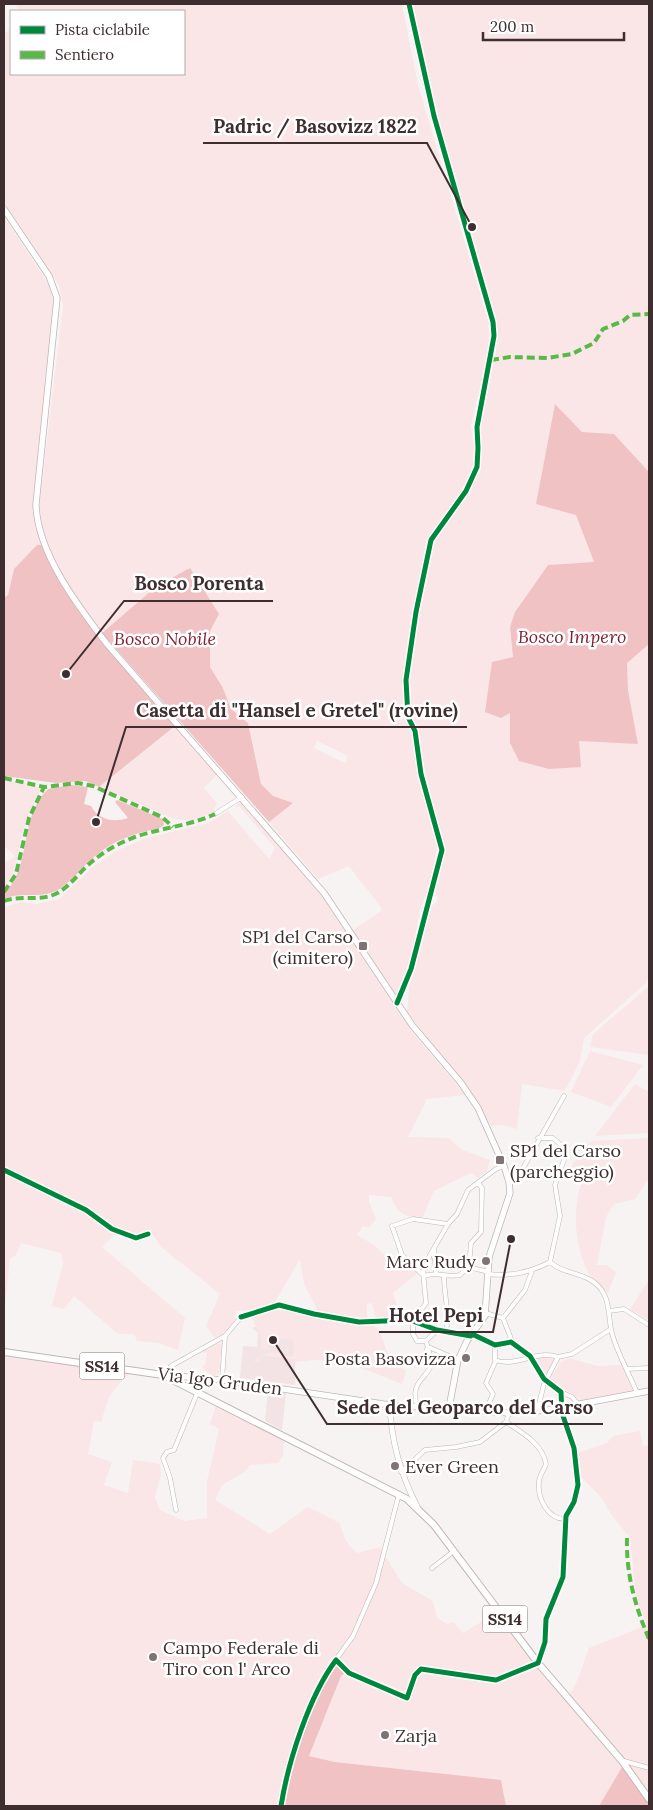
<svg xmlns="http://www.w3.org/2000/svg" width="653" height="1810" font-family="Lora,serif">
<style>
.built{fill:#f3e3e4}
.green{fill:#fae6e6;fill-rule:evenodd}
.forest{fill:#f0c2c4}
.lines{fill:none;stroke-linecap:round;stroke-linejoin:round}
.minor-casing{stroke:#bfb6b6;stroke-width:5}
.tertiary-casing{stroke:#bfb6b6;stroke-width:6}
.secondary-casing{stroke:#bfb6b6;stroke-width:7}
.primary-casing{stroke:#bfb6b6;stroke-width:8}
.minor{stroke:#fefdfd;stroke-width:4}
.tertiary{stroke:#fefdfd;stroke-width:5}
.secondary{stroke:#fefdfd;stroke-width:5.5}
.primary{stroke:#fefdfd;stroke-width:6}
.quiet{stroke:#58b947;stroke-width:4;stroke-dasharray:8 4;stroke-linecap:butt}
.cycleway-casing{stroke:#fff;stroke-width:8}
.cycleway{stroke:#00873e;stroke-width:5}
.poi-dot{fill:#807374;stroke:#fff;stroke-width:2}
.labels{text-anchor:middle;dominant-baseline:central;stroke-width:5;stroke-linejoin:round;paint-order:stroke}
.shield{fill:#fff;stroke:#796d6d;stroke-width:1}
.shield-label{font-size:16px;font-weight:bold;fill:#3f2e2f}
.park-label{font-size:18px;font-style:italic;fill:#812332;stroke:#fff}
.poi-label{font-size:18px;fill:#3f2e2f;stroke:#fff;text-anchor:start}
.street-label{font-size:18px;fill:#3f2e2f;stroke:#fff}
.leader{fill:none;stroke:#3f2e2f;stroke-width:2}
.callout-dot{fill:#3f2e2f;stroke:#fff;stroke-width:2}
.callout-label{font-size:19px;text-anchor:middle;font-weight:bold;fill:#3f2e2f;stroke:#fff;stroke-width:5;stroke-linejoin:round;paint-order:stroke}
</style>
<rect width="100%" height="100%" fill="#f8f3f3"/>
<path class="built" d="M 257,1326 L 296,1336 L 295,1385 L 240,1378 L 243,1346 L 257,1347 L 258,1333 L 252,1328 Z
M 268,1390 L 286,1393 L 282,1430 L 265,1421 Z"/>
<path class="green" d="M 15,4 L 402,4 L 418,85 L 488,320 L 490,346 L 471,425 L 474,450 L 473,466 L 457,500 L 426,543 L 403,681 L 406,719 L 412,731 L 419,778 L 439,846 L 436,852 L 430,885 L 420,910 L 412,955 L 396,996 L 352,931 L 382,910 C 373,894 360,882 349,866 L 318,879 L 269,822 L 293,803 L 273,796 L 261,784 L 248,723 L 231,709 L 223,688 L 210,667 L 210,631 L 219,614 L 190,568 L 158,585 L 102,633 C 74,594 39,549 40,500 L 63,306 L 59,285 L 4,202 L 4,33 L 11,29 L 11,74 L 184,74 L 184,11 L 19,11 ZM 317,741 L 348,756 L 345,763 L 314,748 Z
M 412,4 L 649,4 L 649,472 L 614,434 L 582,432 L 556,405 L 576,515 L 594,562 L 548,565 L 515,612 L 510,627 L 513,657 L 510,743 L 603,740 L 638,744 L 628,690 L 626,663 L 649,644 L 649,977 L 646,983 L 584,1038 L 580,1061 L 565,1091 L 522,1084 L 517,1129 L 503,1125 L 491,1126 L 473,1095 L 407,1012 L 410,978 L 417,961 L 427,908 L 436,903 L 438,898 L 434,888 L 444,850 L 410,708 L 408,683 L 417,620 L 434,541 L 470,492 L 479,467 L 480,427 L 496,352 L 495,317 L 427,78 Z
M 4,217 L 50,286 L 54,305 L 34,497 L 35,523 L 43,545 L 14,569 L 8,595 L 4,598 Z
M 175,726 L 218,774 L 204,788 L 217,803 L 213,812 L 192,821 L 174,819 L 99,787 Z
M 4,780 L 34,785 L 40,789 C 38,800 29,811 26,822 C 17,845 20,869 4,889 L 4,864 L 15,856 L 4,846 Z
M 242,802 L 315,886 L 413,1033 L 465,1095 L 427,1099 L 408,1137 L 449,1138 L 462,1150 L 490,1160 L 487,1171 L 478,1178 L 471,1173 L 434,1191 L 422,1219 C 404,1216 398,1214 391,1197 L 369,1195 L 369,1202 L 376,1219 L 369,1228 L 363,1226 L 357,1235 L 374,1245 L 388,1258 L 402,1257 L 418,1273 L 393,1293 L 401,1318 L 376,1320 L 372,1303 L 367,1304 L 367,1318 L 319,1313 L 304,1284 L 300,1259 L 275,1302 L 255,1310 L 236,1311 C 236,1324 227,1333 215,1338 L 206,1326 L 220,1294 L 161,1247 L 149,1229 L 138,1235 L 119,1230 L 102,1247 L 185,1318 L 178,1350 L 159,1343 L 137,1341 L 134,1334 L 118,1334 L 74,1296 L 64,1309 L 52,1306 L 63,1263 L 61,1253 L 21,1243 L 16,1255 L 10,1259 L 4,1314 L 4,907 L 21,902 L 37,904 L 59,899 L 94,866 L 114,852 L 143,839 L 208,823 L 228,811 L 269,859 L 275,848 L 239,806 L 235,808 L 238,803 Z
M 649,986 L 649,1055 L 590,1047 L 593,1034 Z
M 590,1051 L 643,1065 L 611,1107 L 571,1092 Z
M 635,1084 L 649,1092 L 649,1133 L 595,1136 Z
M 649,1138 L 649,1178 L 635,1199 L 614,1204 L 606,1217 L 597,1265 L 607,1265 L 616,1272 L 608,1293 C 603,1287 592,1281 589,1274 C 575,1247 572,1213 581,1184 L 562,1178 L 591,1141 Z
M 649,1280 L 649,1321 L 630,1309 Z
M 269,1309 L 288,1310 L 311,1316 L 373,1325 L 380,1332 L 390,1360 L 406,1371 L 402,1384 C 364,1369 338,1355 296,1362 L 296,1360 L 260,1355 L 259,1363 L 254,1362 C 263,1350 276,1350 289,1357 L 294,1355 L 293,1340 L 272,1337 L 268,1345 L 271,1350 L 265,1351 L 261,1347 L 261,1337 L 251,1316 Z
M 222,1342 L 219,1375 L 210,1375 L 202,1366 L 205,1365 L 207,1352 L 203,1353 L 203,1351 Z
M 4,1357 L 132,1372 C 113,1388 106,1398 102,1422 L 94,1421 L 88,1454 L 112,1462 L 104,1485 L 128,1493 L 133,1460 L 160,1464 L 161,1474 L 155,1497 L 160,1510 L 184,1521 L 207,1518 L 207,1481 L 219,1429 L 210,1424 L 216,1405 L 284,1440 L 283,1455 L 278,1463 L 250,1465 L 246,1471 L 222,1485 L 215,1500 L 270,1534 L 308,1507 L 340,1523 C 343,1536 346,1544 357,1553 L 380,1547 L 402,1583 L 433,1601 L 437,1618 L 447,1624 L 453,1622 L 463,1633 L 496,1613 L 538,1668 L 622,1767 L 599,1806 L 506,1806 L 501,1780 L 335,1762 L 309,1756 L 341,1676 L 346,1672 L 352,1672 L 341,1660 L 339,1662 L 335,1658 C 307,1693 286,1762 280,1806 L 4,1806 Z
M 537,1357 L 555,1359 L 555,1364 L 547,1376 L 535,1360 Z
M 570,1358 L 597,1366 L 624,1365 L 633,1390 L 582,1400 L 549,1380 L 561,1362 Z
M 640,1431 L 643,1446 L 649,1445 L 648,1789 L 569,1694 C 579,1684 583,1661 589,1648 L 647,1625 L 636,1599 L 630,1538 L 611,1514 L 601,1497 L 580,1476 L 577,1453 L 607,1443 L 613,1436 Z"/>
<path class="forest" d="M 555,404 L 582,432 L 614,434 L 649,472 L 649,644 L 627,663 L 628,690 L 638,744 L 579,741 L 581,767 L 549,769 L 519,761 L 510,743 L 510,713 L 501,718 L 485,712 L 492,662 L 513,657 L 510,627 L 515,612 L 548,565 L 594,562 L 576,515 L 536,504 Z
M 37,545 L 43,545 L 92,629 L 175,726 L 99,787 L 85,781 L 56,783 L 4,776 L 4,598 L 8,595 L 14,569 Z
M 190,568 L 219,614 L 210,631 L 210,667 L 223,688 L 231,709 L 248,723 L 261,784 L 273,796 L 293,803 L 269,822 L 102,633 L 158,585 Z
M 71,785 L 88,787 L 84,804 L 91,806 C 99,820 113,823 128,818 L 115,802 L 117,800 L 163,819 L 164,825 L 160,828 C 137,832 112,841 94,857 C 81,868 71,883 56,891 C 39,899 21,891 4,899 L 4,894 C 33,866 18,817 48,789 Z
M 336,1662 L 346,1672 L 341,1676 L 309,1756 L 335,1762 L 501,1780 L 506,1806 L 283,1806 C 288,1765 312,1695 336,1662 Z
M 622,1767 L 649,1805 L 648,1806 L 599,1806 Z"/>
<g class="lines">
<defs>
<path id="minor" d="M 215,814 L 242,797
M 509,1182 L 518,1177 L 564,1096
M 434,1250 L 436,1272
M 550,1262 C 563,1274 582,1272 595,1283 C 610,1295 608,1312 611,1329 C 614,1347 630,1375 637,1393
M 468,1267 L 489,1272
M 532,1271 L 525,1290 L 503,1318 L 513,1344 L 530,1356 L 544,1379 L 561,1392 L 562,1413 L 574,1448 L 578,1485 L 574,1502 L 566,1516 L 563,1577 L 546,1619 L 545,1642 L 538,1663
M 488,1274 C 511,1277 531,1272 550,1262 L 560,1216 L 555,1185 L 564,1160 L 562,1146 L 553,1138 L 538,1138
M 424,1276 C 438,1271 445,1278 460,1275 L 469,1266 L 471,1243 L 481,1232 L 482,1188 L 478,1183
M 424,1276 L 402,1255 L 392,1226 L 413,1219 L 448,1224
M 444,1276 C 444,1295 450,1313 446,1332
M 609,1311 L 624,1309 L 649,1325
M 485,1313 L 503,1318
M 472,1334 L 495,1345 L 511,1342
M 426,1341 L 437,1330
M 495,1345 L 495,1360 C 516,1368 537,1349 558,1357
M 427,1349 L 431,1348 L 458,1360
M 627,1369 L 649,1368
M 163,1375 L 171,1366 L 225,1336 L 241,1317 L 279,1305 L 314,1314 L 359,1322 L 410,1320 L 437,1330 L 471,1336
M 222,1380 L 225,1336
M 561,1392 L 572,1397 L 578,1404
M 417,1406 C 410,1380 426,1381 432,1363 L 426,1341 L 417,1341 L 413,1334 L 413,1321 L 426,1303 L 423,1272 L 430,1255 L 448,1224 L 457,1214 L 468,1190 L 496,1169 L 504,1166
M 485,1412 L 493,1394 L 486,1383 L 496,1360
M 537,1412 L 544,1384 L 558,1357 L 572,1354 L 611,1329
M 506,1422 C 521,1432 543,1444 546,1464 C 544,1470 539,1476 539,1482 C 537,1498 548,1520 566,1519
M 401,1472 L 425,1450 L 456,1447 L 480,1442 L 506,1422 L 509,1413
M 176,1510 L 170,1478 L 163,1458 L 167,1452 L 174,1450 L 198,1391
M 432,1568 L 454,1551
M 624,1761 L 649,1768
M 281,1806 L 286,1776 L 318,1689 L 329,1669 L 353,1636 L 376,1583 L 399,1494"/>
<path id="tertiary" d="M 397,1003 L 411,969 L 442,850 L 421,774 L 415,731 L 408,717 L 406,680 L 416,612 L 431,540 L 466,491 L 477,467 L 478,448 L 477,427 L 494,336 L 493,322 L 434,116 L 409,4
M 390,1405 C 391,1441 401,1475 417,1506"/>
<path id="secondary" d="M 4,209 L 49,276 L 57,298 L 36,504 C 37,553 78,606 107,644 L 324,893 L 412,1025 L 461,1083 L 478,1108 L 504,1166 L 509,1182 L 510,1193 L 489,1257 L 485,1316 L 467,1341 L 458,1360 L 449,1408
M 164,1375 L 222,1380 L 390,1405 L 509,1413 L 548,1410 L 649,1391"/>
<path id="primary" d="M 4,1352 L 163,1375 L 407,1499 L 434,1525 L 538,1663 L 622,1761 L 649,1799"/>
</defs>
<use href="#minor" class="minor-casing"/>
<use href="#tertiary" class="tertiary-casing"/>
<use href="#secondary" class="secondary-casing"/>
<use href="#primary" class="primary-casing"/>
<use href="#minor" class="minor"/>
<use href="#tertiary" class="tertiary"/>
<use href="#secondary" class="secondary"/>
<use href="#primary" class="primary"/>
<path class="quiet" d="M 491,360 L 510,357 L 547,358 L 572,354 L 594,343 L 603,329 L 623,321 L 630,315 L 649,314
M 4,778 L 44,787 L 78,783 L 93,786 L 162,817 L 173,827
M 4,892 L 16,874 L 29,818 L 44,787
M 4,901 C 20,895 37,901 53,895 C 68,889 76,876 88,865 C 98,856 110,848 123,842 C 152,828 185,828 215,814
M 627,1538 C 626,1574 635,1606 649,1639"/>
<defs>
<path id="cycleway" d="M 397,1003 L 411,969 L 442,850 L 421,774 L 415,731 L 408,717 L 406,680 L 416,612 L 431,540 L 466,491 L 477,467 L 478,448 L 477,427 L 494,336 L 493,322 L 434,116 L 409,4
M 4,1170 L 86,1210 L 112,1229 L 136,1238 L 148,1234
M 241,1317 L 279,1305 L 314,1314 L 359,1322 L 410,1320 L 437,1330 L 471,1336 L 472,1334 L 495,1345 L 511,1342 L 530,1356 L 544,1379 L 561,1392 L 562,1413 L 574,1448 L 578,1485 L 574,1502 L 566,1516 L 563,1577 L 546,1619 L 545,1642 L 538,1663 L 496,1680 L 421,1669 L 415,1675 L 407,1698 L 349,1673 L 336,1660 C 309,1696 288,1762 281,1806"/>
</defs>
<use href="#cycleway" class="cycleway-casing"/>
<use href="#cycleway" class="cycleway"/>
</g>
<g class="poi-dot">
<rect x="358" y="941" width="10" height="10" rx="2.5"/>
<rect x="495" y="1155" width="10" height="10" rx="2.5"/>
<circle cx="486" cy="1261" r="5"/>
<circle cx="466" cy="1358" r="5"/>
<circle cx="395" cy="1466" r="5"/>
<circle cx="153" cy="1657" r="5"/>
<circle cx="385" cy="1735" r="5"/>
</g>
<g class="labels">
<g class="shield">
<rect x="79.5" y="1352.5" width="45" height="27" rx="4"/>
<rect x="482.5" y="1605.5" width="45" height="27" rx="4"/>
</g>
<g class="shield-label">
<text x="102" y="1366">SS14</text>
<text x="505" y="1619">SS14</text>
</g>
<g class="park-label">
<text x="572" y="636">Bosco Impero</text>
<text x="165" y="638">Bosco Nobile</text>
</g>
<g class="poi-label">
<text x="353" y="936" text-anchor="end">SP1 del Carso<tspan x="353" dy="21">(cimitero)</tspan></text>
<text x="510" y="1150">SP1 del Carso<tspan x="510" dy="21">(parcheggio)</tspan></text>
<text x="476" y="1261" text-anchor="end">Marc Rudy</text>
<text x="456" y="1358" text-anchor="end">Posta Basovizza</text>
<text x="405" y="1466">Ever Green</text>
<text x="163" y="1647">Campo Federale di<tspan x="163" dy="21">Tiro con l' Arco</tspan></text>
<text x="395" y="1735">Zarja</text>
</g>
<g class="street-label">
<text transform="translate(220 1381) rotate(7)">Via Igo Gruden</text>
</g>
</g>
<path class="leader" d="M472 227L427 143H203M66 674L124 601H273M96 822L126 727H467M511 1239L493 1332H379M273 1340L327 1424H603"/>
<g class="callout-dot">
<circle cx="472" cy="227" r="5"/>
<circle cx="66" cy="674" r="5"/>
<circle cx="96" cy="822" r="5"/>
<circle cx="511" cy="1239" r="5"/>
<circle cx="273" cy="1340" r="5"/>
</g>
<g class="callout-label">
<text x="315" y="133">Padric / Basovizz 1822</text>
<text x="199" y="590">Bosco Porenta</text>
<text x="297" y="717">Casetta di "Hansel e Gretel" (rovine)</text>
<text x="436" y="1322">Hotel Pepi</text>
<text x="465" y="1414">Sede del Geoparco del Carso</text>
</g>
<rect width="653" height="1810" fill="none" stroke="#3f2e2f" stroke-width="10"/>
<rect x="10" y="10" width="175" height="65" fill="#ffffff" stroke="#b2abac"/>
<rect x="20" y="26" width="25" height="8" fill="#00873e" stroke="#b2abac"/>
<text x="55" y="35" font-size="15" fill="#3f2e2f">Pista ciclabile</text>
<rect x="20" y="51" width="25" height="8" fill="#58b947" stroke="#b2abac"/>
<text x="55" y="60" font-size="15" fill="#3f2e2f">Sentiero</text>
<path d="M483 32v8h141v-8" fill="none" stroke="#3f2e2f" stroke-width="2.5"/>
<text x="490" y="32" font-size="15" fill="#3f2e2f" stroke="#ffffff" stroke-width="4" paint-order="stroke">200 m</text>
</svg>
